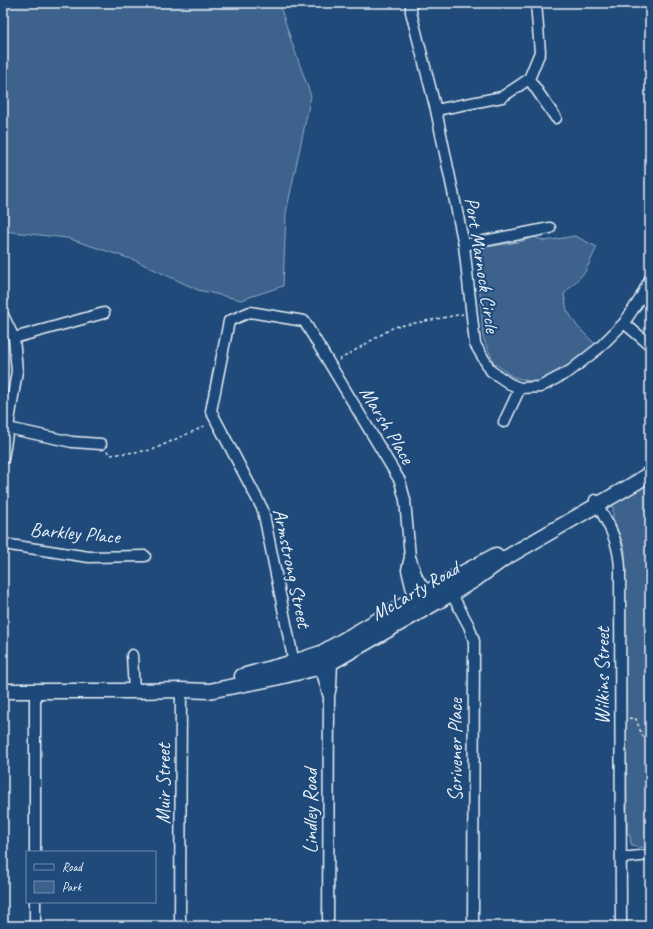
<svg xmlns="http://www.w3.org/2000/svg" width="653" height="929" font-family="Caveat,sans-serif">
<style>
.green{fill:#3c628c;stroke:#92aac2}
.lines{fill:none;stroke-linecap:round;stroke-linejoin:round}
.street-casing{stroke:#e8f1f8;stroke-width:13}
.secondary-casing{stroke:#e8f1f8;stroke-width:17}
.path{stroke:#e8f1f8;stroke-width:1.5;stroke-dasharray:3 3;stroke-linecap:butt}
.street{stroke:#1f4a7a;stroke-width:10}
.secondary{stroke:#1f4a7a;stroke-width:14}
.labels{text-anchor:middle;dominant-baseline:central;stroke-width:4;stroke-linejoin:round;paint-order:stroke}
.street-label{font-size:20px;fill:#e8f1f8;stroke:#1f4a7a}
</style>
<rect width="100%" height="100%" fill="#1f4a7a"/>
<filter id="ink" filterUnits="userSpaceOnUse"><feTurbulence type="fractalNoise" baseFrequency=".025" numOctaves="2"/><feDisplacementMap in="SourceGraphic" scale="8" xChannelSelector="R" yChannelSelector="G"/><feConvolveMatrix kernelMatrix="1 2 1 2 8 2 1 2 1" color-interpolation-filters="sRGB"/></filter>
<g filter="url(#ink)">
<path class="green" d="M 3,3 L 279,3 L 292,43 L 311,96 L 286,213 L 283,286 L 241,300 L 198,290 L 134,260 L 67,238 L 3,231 Z
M 575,236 L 597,247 L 585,272 L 564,294 L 567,310 L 577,326 L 596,345 L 591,351 L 549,380 L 534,382 L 513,377 L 494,363 L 483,338 L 477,250 L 485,247 L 519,242 L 534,237 L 545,241 Z
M 650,480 L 650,846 L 638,848 L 631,844 L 630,836 L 627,832 L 625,549 L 613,519 L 613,504 Z"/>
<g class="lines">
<defs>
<path id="street" d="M 411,3 L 411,12 L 436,110 L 464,245 L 475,344 L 491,371 L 510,384 L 520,388 L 540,387 L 570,371 L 599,348 L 624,323 L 640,299 L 650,279
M 529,79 L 556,118
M 436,110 L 502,97 L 529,79 L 540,52 L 536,3
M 464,245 L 550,228
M 3,315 L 14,338 L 17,371 L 3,459
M 624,323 L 650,345
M 14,338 L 104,313
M 504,422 L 520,388
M 8,428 L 72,442 L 101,444
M 595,500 C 608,524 619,540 620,569 L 621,926
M 3,544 L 89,557 L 145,556
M 409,561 L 407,570 L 414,599
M 449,589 L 469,626 L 474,641 L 473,926
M 132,655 L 134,691
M 295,668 L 263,510 L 211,411 L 229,321 L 250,312 L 304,321 L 400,481 L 405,500 L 410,557 L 417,577 L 426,592
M 318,668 L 323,676 L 328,694
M 35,690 L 35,852
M 621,858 L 650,855
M 35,902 L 35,926
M 180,926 L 181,690
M 328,926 L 329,696 L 331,686 L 332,662"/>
<path id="secondary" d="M 242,676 L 294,662 L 321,653 L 414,599 L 496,555
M 3,691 L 134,691 L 181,690 L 209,691 L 271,679 L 296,673 L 318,668 L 332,662 L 451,594 L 473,581 L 502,560 L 637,482 L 650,473"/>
</defs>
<use href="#street" class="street-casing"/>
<use href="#secondary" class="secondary-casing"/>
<path class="path" d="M 339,360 L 394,327 L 463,314
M 107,451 L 110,455 L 152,450 L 207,425
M 629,718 L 636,719 C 639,728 643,739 650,746"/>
<use href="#street" class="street"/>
<use href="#secondary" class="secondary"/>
</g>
</g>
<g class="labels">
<g class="street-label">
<text transform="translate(482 265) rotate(81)">Port Marnock Circle</text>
<text transform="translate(387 425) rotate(59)">Marsh Place</text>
<text transform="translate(75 533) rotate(5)">Barkley Place</text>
<text transform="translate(292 568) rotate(78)">Armstrong Street</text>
<text transform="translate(415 591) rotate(-30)">McLarty Road</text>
<text transform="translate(602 676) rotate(-90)">Wilkins Street</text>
<text transform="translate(455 750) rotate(-90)">Scrivener Place</text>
<text transform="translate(163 784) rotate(-90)">Muir Street</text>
<text transform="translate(310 811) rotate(-90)">Lindley Road</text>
</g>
</g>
<rect width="653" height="929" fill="none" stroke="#1f4a7a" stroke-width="16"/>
<rect x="8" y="8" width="637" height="913" fill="none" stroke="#e8f1f8" stroke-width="1.5" filter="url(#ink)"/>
<rect x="26" y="851" width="130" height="52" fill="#1f4a7a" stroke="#6f8dac"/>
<rect x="34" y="864" width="20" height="6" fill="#1f4a7a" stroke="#6f8dac"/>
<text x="62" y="871" font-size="12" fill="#e8f1f8">Road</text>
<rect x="34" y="881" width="20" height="12" fill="#3c628c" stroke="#6f8dac"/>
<text x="62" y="891" font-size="12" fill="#e8f1f8">Park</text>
</svg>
